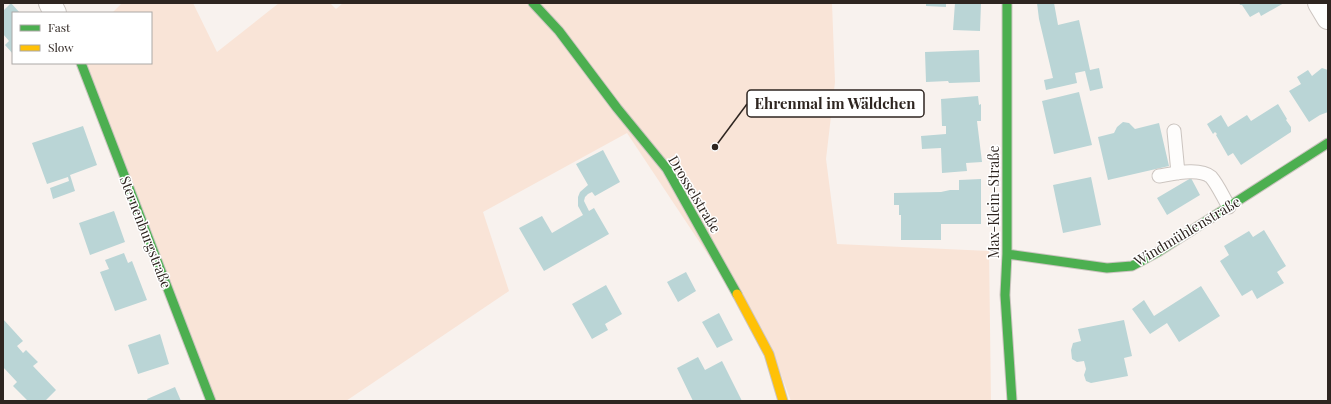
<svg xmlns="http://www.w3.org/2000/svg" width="1331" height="404" font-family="'Playfair Display',serif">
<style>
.green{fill:#f9e4d7}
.building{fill:#bad5d6}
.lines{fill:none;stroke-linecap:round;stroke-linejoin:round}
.lane-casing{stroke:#ccc5c0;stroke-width:15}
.street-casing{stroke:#ccc5c0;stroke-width:24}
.fast-casing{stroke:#ccc5c0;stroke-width:11}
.slow-casing{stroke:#ccc5c0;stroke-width:11}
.lane{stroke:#fefdfc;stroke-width:13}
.street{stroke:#fefdfc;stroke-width:22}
.fast{stroke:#4caf50;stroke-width:9}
.slow{stroke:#ffc107;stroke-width:9}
.labels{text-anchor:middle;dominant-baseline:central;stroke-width:3;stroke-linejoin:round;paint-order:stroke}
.street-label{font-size:14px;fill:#2e2520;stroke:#fff}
.leader{fill:none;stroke:#2e2520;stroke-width:1.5}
.callout-dot{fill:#2e2520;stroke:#fff;stroke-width:1.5}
.callout{fill:#fff;stroke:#2e2520;stroke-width:1.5}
.callout-label{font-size:15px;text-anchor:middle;font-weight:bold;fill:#2e2520}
</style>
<rect width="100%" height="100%" fill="#f8f2ee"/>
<path class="green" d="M 122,3 L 193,3 L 217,52 L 279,3 L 330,3 L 336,9 L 343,3 L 832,3 L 835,82 L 826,159 L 837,244 L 989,251 L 991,401 L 791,401 L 772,351 L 627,133 L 483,212 L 509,291 L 346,401 L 212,401 L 80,63 L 151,63 L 151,13 L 112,13 Z"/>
<path class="building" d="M 11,3 L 20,13 L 13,13 L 13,54 L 5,45 L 9,41 L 3,34 L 3,11 Z
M 926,3 L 946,3 L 946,7 L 926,6 Z
M 955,3 L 981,3 L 980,31 L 953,30 Z
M 1037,3 L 1054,3 L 1058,25 L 1079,20 L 1090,70 L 1099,68 L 1103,88 L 1090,91 L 1085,71 L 1075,73 L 1077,83 L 1046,90 L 1044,80 L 1053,78 L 1039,19 Z
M 1239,3 L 1284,3 L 1261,16 L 1259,12 L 1250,17 L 1242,5 L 1240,5 Z
M 979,50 L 980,82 L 949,83 L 948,81 L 926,82 L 925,52 Z
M 1322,68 L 1328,70 L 1328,112 L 1320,115 L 1309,122 L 1289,91 L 1301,84 L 1297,77 L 1308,70 L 1312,76 Z
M 1079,92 L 1092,145 L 1054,154 L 1042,101 Z
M 978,96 L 979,105 L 981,104 L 981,121 L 977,121 L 982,162 L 966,163 L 967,171 L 942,173 L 941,148 L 922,149 L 921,136 L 946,134 L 946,126 L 942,126 L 941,99 Z
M 1278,104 L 1287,119 L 1286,120 L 1291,127 L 1291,132 L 1241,165 L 1233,153 L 1228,156 L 1216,135 L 1217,134 L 1215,132 L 1213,134 L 1207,124 L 1221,115 L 1228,127 L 1247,115 L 1251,121 Z
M 1123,122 L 1129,123 L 1135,129 L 1159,123 L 1169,166 L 1108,180 L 1098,137 L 1114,133 L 1117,127 Z
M 83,126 L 97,165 L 70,175 L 75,191 L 53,199 L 50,188 L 69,181 L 68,177 L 47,184 L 32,143 Z
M 603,150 L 620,182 L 595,196 L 592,192 L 588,194 L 585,197 L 584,201 L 589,211 L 594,208 L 609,234 L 544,271 L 519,228 L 542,216 L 552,233 L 583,215 L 578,206 L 578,197 L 580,192 L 588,185 L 576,164 Z
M 1091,177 L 1101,225 L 1063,233 L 1053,185 Z
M 1191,178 L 1200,195 L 1167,215 L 1157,198 Z
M 981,179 L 981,224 L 941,224 L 941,240 L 901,240 L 901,215 L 899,215 L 899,205 L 894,205 L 894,193 L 941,192 L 950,190 L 959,190 L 959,180 Z
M 114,211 L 125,242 L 90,255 L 79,223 Z
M 1264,230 L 1286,266 L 1277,272 L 1284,283 L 1257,299 L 1252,290 L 1242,296 L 1220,261 L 1229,255 L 1224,246 L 1249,231 L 1253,237 Z
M 124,253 L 128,263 L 132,261 L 147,300 L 115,311 L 100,272 L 109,269 L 105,260 Z
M 686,272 L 696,291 L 678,302 L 667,282 Z
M 606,285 L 622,314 L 605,324 L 608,330 L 592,339 L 572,304 Z
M 1201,286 L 1220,316 L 1179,342 L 1167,323 L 1150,334 L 1132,309 L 1144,300 L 1154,316 Z
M 719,313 L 733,340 L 717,348 L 702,322 Z
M 3,319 L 23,341 L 17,346 L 23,353 L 26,350 L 38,362 L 33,366 L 56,390 L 45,401 L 28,401 L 13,386 L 17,382 L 3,367 Z
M 1124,320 L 1132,356 L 1124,358 L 1128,376 L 1091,383 L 1086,381 L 1084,375 L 1086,369 L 1084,361 L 1077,362 L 1072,359 L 1071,350 L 1073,343 L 1081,341 L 1078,329 Z
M 160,334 L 169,364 L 138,374 L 128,345 Z
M 698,357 L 705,370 L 722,361 L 742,401 L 693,401 L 677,368 Z
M 175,387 L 181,401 L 148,401 L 147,399 Z"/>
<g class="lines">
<defs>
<path id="lane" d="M 1174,131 L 1178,173
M 1159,176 C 1172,174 1199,167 1211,177 C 1218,185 1223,197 1229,207"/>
<path id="street" d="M 50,3 L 55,13
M 1319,3 L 1328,18"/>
<path id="fast" d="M 533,3 L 559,31 L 617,108 L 667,169 L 737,294
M 1007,3 L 1007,254 L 1005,295 L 1012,401
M 81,63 L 211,401
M 1007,254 L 1107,268 L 1132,266 L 1158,252 L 1328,143"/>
<path id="slow" d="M 737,294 L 769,354 L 783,401"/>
</defs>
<use href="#lane" class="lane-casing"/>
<use href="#street" class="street-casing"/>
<use href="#fast" class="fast-casing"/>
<use href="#slow" class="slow-casing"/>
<use href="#lane" class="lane"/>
<use href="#street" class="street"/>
<use href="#fast" class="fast"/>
<use href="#slow" class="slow"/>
</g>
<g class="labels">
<g class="street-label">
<text transform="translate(695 194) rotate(59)">Drosselstraße</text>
<text transform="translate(993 202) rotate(-90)">Max-Klein-Straße</text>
<text transform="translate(1187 231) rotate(-31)">Windmühlenstraße</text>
<text transform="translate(146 232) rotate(69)">Sternenburgstraße</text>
</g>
</g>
<path class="leader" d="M715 147L747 104"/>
<circle class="callout-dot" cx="715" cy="147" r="4"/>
<rect class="callout" x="747" y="90" width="177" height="27" rx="4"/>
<g class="callout-label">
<text x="835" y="109">Ehrenmal im Wäldchen</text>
</g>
<rect width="1331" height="404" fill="none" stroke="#2e2520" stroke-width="8"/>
<rect x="12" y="12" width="140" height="52" fill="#ffffff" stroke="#aba8a6"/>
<rect x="20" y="25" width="20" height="6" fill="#4caf50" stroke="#aba8a6"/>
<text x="48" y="32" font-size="12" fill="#2e2520">Fast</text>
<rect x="20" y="45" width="20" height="6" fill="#ffc107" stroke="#aba8a6"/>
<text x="48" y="52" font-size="12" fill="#2e2520">Slow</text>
</svg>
